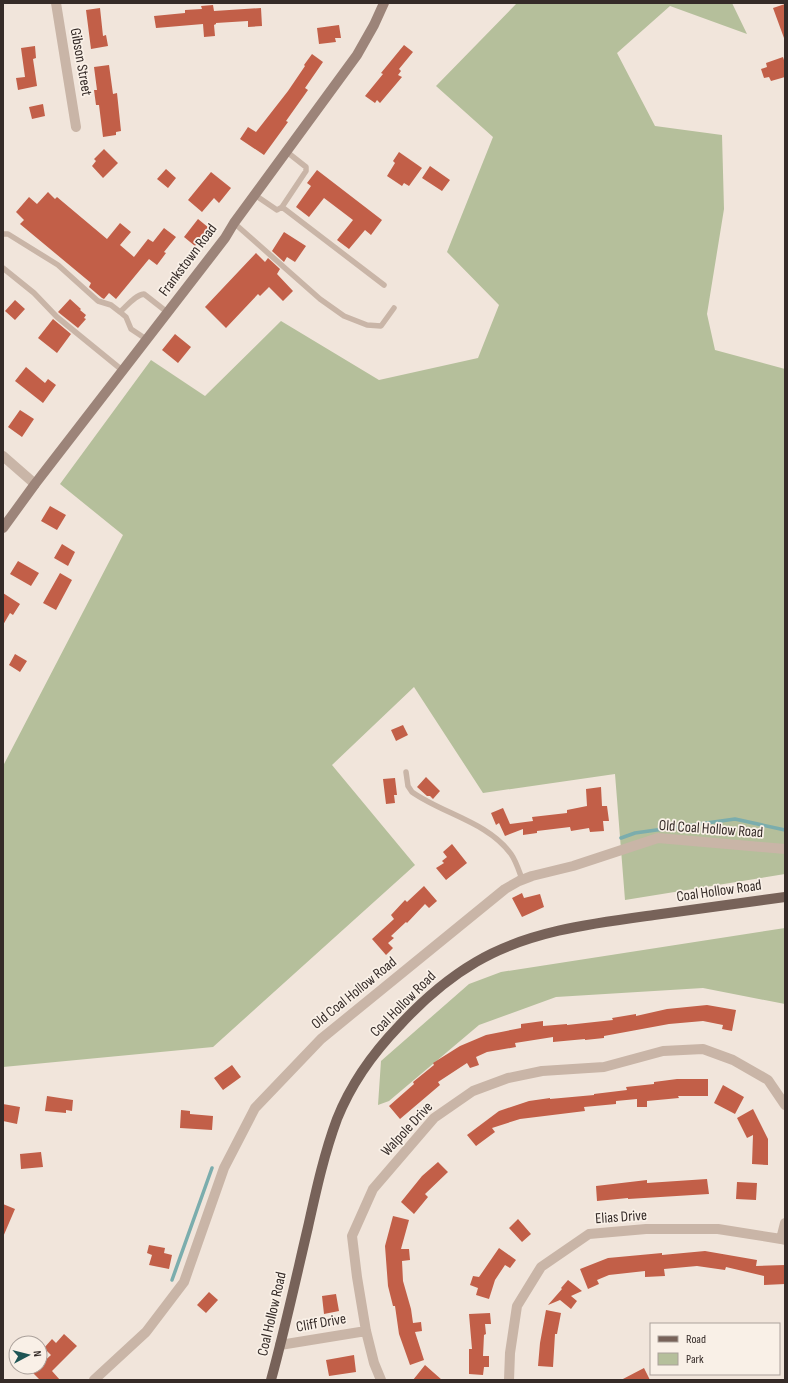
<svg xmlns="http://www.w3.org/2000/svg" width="788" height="1383" font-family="'Sofia Sans Condensed',sans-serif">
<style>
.green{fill:#b5bf9b}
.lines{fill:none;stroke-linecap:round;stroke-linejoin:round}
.stream{stroke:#7badad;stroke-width:3.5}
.building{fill:#c25f48}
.lane{stroke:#c9b5a7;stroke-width:5.5}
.street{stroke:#c9b5a7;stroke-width:10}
.secondary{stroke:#9c8479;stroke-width:10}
.primary{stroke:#776259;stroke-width:10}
.labels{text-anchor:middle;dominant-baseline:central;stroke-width:3.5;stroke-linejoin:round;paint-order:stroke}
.street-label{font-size:15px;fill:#352b28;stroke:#f9f0e7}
</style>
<rect width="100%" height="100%" fill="#f1e5db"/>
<path class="green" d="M 517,3 L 732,3 L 747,34 L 670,6 L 617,53 L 655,126 L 722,135 L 724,209 L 707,314 L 715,350 L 785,369 L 785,874 L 625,900 L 615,774 L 483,793 L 414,687 L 332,765 L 415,865 L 213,1047 L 3,1067 L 3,766 L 123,535 L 60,484 L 151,360 L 205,396 L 281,321 L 379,380 L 478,358 L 499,305 L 447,252 L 493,137 L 436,86 Z
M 785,928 L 785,1004 L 703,988 L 556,997 L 479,1025 L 389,1101 L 378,1105 L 381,1061 L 469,984 L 501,972 Z"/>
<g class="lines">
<path class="stream" d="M 621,838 L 635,833 L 735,819 L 785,830
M 172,1280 L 212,1168"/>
</g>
<path class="building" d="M 785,4 L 785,38 L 784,38 L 773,8 Z
M 213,5 L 214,11 L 261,8 L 262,26 L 248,27 L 248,21 L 216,23 L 216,24 L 214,25 L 215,36 L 204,37 L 203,24 L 156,28 L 154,16 L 185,13 L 185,10 L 202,9 L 201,6 Z
M 100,8 L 103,36 L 106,35 L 108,46 L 91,49 L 86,10 Z
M 339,25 L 341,38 L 335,38 L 336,42 L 319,44 L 317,28 Z
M 404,45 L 413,52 L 399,69 L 401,71 L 398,75 L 402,77 L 380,103 L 377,100 L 375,103 L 365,96 L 383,74 L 381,73 Z
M 35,46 L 36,58 L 33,59 L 37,86 L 18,90 L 16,78 L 25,77 L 21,48 Z
M 312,54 L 323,62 L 305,88 L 308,90 L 286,121 L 288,122 L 264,155 L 240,139 L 248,127 L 256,132 L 288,91 L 305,66 L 304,65 Z
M 783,57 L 785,63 L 785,77 L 771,81 L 769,77 L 764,78 L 761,69 L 767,67 L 766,63 Z
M 109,65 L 113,94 L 117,93 L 121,131 L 116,132 L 116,135 L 103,137 L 99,105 L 96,105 L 94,90 L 97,90 L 94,67 Z
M 43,104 L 45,116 L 32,119 L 29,107 Z
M 104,149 L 118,163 L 103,178 L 92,166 L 96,161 L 94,159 Z
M 399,152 L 422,168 L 409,186 L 404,183 L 402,186 L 387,176 L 395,163 L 393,161 Z
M 430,166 L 450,180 L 442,191 L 422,178 Z
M 166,169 L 176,178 L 168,188 L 157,179 Z
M 317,170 L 382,220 L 371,235 L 365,230 L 349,249 L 337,240 L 353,220 L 324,198 L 309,217 L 296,207 L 311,186 L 307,183 Z
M 211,172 L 231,188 L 219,203 L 214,198 L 202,212 L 188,200 Z
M 48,192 L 55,199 L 57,197 L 107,239 L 120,223 L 131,232 L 120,245 L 134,257 L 148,239 L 153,242 L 164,228 L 176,237 L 164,252 L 166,253 L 157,265 L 149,259 L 116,299 L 109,293 L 104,299 L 102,298 L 89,287 L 91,283 L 20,224 L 24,220 L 16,212 L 29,197 L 37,204 Z
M 198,219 L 209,228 L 195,246 L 184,237 Z
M 284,232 L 306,246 L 295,262 L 287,257 L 284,262 L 272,251 Z
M 256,253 L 265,262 L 268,258 L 280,269 L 277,274 L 293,291 L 283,301 L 269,287 L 260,296 L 258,294 L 226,328 L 205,307 Z
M 70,299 L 81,309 L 80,310 L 86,315 L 84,318 L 86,319 L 78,328 L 58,312 Z
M 15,300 L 25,309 L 15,320 L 5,311 Z
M 53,319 L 71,334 L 57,353 L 38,338 Z
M 175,334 L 191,347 L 178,363 L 162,350 Z
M 26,367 L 45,383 L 48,379 L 56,385 L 43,403 L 15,381 Z
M 20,410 L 34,419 L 22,437 L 8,427 Z
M 50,506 L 66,515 L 57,530 L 41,521 Z
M 62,544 L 75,552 L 68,566 L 54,558 Z
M 18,561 L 39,573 L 31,586 L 10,574 Z
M 60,573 L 72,580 L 56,610 L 43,603 Z
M 3,593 L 20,604 L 13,615 L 10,613 L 3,625 Z
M 15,654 L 27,661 L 20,672 L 9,665 Z
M 403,725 L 408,735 L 396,741 L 391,730 Z
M 426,777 L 440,791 L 433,799 L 430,796 L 427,796 L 417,787 Z
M 395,778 L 397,795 L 394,795 L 395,803 L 386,804 L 383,779 Z
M 601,787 L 602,806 L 607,806 L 609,821 L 603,821 L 604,831 L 590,832 L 589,828 L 571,831 L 570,827 L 537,831 L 537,833 L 523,835 L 523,829 L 505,836 L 499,823 L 496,825 L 491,813 L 503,808 L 510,824 L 533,821 L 532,817 L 567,813 L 567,810 L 587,806 L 586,789 Z
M 452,844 L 467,863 L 446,880 L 436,868 L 444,863 L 442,861 L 447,857 L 443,852 Z
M 424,886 L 437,901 L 429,908 L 425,904 L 407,923 L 406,922 L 391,936 L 394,938 L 388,943 L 393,948 L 386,955 L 372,939 L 394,919 L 391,915 L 405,900 L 407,902 Z
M 522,893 L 524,898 L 540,894 L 544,907 L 522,917 L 512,898 Z
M 707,1005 L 736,1010 L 732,1031 L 722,1029 L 723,1025 L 703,1021 L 669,1024 L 604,1036 L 604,1038 L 585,1040 L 585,1039 L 553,1042 L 553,1037 L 515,1043 L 516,1047 L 487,1052 L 476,1057 L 479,1065 L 470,1068 L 467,1063 L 438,1082 L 440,1085 L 400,1119 L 389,1106 L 414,1084 L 413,1082 L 434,1065 L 433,1063 L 460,1046 L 486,1035 L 521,1028 L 521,1024 L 543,1021 L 543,1026 L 567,1024 L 567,1025 L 613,1020 L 612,1018 L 636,1014 L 636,1016 L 667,1009 Z
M 232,1065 L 241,1077 L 223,1090 L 214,1078 Z
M 677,1079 L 708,1079 L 708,1096 L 678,1096 L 679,1098 L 647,1101 L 647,1107 L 637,1107 L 637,1099 L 616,1101 L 616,1104 L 584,1107 L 585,1111 L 520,1119 L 492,1128 L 495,1132 L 476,1146 L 467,1135 L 499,1111 L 529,1101 L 550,1098 L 550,1099 L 594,1095 L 594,1094 L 627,1090 L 626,1087 L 654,1084 L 654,1082 Z
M 723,1085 L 744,1097 L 735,1114 L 714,1103 Z
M 47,1096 L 73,1100 L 72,1111 L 66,1110 L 66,1113 L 45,1111 Z
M 3,1104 L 20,1107 L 17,1124 L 3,1121 Z
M 753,1109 L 768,1139 L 768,1165 L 752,1164 L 753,1135 L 747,1138 L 737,1118 Z
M 181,1110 L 190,1111 L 190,1114 L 213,1116 L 212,1130 L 180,1128 Z
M 41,1152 L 43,1167 L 21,1169 L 20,1154 Z
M 438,1162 L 448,1172 L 425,1194 L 428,1197 L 414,1214 L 401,1202 L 422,1176 Z
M 707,1179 L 709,1194 L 628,1199 L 628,1198 L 597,1201 L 596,1186 L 647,1180 L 647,1183 Z
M 737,1182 L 757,1183 L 756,1200 L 736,1199 Z
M 3,1204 L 15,1209 L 3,1237 Z
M 393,1216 L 409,1220 L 401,1249 L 409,1249 L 410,1260 L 402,1261 L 403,1281 L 411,1309 L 413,1323 L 421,1322 L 422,1331 L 415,1332 L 424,1360 L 410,1365 L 399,1334 L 395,1306 L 393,1306 L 388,1286 L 385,1246 Z
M 518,1219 L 531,1234 L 522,1242 L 509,1228 Z
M 149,1245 L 165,1248 L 164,1253 L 172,1255 L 169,1269 L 149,1265 L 152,1255 L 147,1253 Z
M 499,1248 L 516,1260 L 510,1268 L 505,1265 L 495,1280 L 489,1299 L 476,1295 L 478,1288 L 470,1285 L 473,1276 L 479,1277 Z
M 705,1251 L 757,1260 L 756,1266 L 785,1265 L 785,1284 L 764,1285 L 764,1276 L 726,1267 L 725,1270 L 697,1266 L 664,1269 L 665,1276 L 645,1277 L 645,1271 L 609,1275 L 597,1280 L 599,1284 L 588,1289 L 580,1269 L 608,1258 L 662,1253 L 662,1255 Z
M 568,1280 L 582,1291 L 571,1296 L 577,1301 L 571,1309 L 560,1300 L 548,1305 L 562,1289 L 561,1288 Z
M 209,1292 L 218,1300 L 206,1313 L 197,1305 Z
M 336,1294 L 339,1311 L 324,1314 L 322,1296 Z
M 546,1310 L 561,1313 L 557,1334 L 555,1334 L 553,1367 L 538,1366 L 540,1343 Z
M 490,1313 L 491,1324 L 485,1324 L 486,1334 L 484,1335 L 483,1356 L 489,1356 L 489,1367 L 484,1367 L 483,1375 L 469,1374 L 469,1349 L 472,1349 L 469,1314 Z
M 64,1334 L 77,1346 L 52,1371 L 60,1380 L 40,1380 L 32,1372 L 38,1367 L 40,1367 L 40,1365 L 51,1355 L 44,1348 L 52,1339 L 56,1343 Z
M 354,1355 L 356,1372 L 329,1376 L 326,1360 Z
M 425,1365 L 442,1380 L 413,1380 Z
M 644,1368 L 650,1380 L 621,1380 Z"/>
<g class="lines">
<path class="lane" d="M 255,195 L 277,210 L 282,207 L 306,171 L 306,167 L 287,152
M 282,207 L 384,285
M 234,223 L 320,299 L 344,316 L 367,325 L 381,326 L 394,308
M 3,234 L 8,234 L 58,265 L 98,301 L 111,305 L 120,312
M 3,268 L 34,293 L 57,317 L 122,370
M 146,339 L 131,329 L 126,317 L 120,312 C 127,306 135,295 144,294 L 167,312
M 406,772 L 408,786 L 412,792 C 443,814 488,822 511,854 C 516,861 519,871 522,879"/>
<path class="street" d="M 56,3 L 76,127
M 3,456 L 35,484
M 781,1239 L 785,1223
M 280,1345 L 366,1331
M 94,1380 L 146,1332 L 184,1282 L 224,1168 L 255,1108 L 321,1039 L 505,889 L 519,881 L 532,876 L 573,866 L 658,838 L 785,849
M 381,1380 L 374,1363 L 366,1331 L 357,1277 L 352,1236 L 373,1189 L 434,1118 L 473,1091 L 508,1078 L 542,1071 L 604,1067 L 663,1051 L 703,1049 L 733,1060 L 768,1080 L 785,1105
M 509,1380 L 510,1353 L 517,1306 L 541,1267 L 589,1234 L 646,1229 L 718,1229 L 781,1239 L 785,1240"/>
<path class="secondary" d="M 3,528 L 35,484 L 225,238 L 234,223 L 357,55 L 374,25 L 384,3"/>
<path class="primary" d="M 271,1380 C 285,1329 296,1278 308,1227 C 316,1191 324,1154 337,1119 C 351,1084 373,1053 399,1026 C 422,1001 447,979 476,962 C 528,931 595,923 654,915 C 697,909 741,903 785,897"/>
</g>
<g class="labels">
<g class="street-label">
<text transform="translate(81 62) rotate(80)">Gibson Street</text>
<text transform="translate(188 260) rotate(-53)">Frankstown Road</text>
<text transform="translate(711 829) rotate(4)">Old Coal Hollow Road</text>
<text transform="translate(719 891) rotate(-8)">Coal Hollow Road</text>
<text transform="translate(354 993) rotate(-39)">Old Coal Hollow Road</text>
<text transform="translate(403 1004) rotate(-45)">Coal Hollow Road</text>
<text transform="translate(407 1129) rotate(-47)">Walpole Drive</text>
<text transform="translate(621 1217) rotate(-4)">Elias Drive</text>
<text transform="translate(272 1314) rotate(-77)">Coal Hollow Road</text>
<text transform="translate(321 1323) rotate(-10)">Cliff Drive</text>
</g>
</g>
<rect width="788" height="1383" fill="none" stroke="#352b28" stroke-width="8"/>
<rect x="650" y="1323" width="130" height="52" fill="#f9f0e7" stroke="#aba19b"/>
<rect x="658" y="1336" width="20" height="6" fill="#776259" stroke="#aba19b"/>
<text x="686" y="1343" font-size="12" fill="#352b28">Road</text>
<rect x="658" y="1353" width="20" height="12" fill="#b5bf9b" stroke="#aba19b"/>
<text x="686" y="1363" font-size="12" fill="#352b28">Park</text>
<g transform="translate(28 1355) rotate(83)"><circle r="19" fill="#f9f0e7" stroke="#aba19b"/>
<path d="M0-3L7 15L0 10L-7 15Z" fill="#1e5555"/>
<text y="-6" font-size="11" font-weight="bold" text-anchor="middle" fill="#352b28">N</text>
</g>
</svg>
